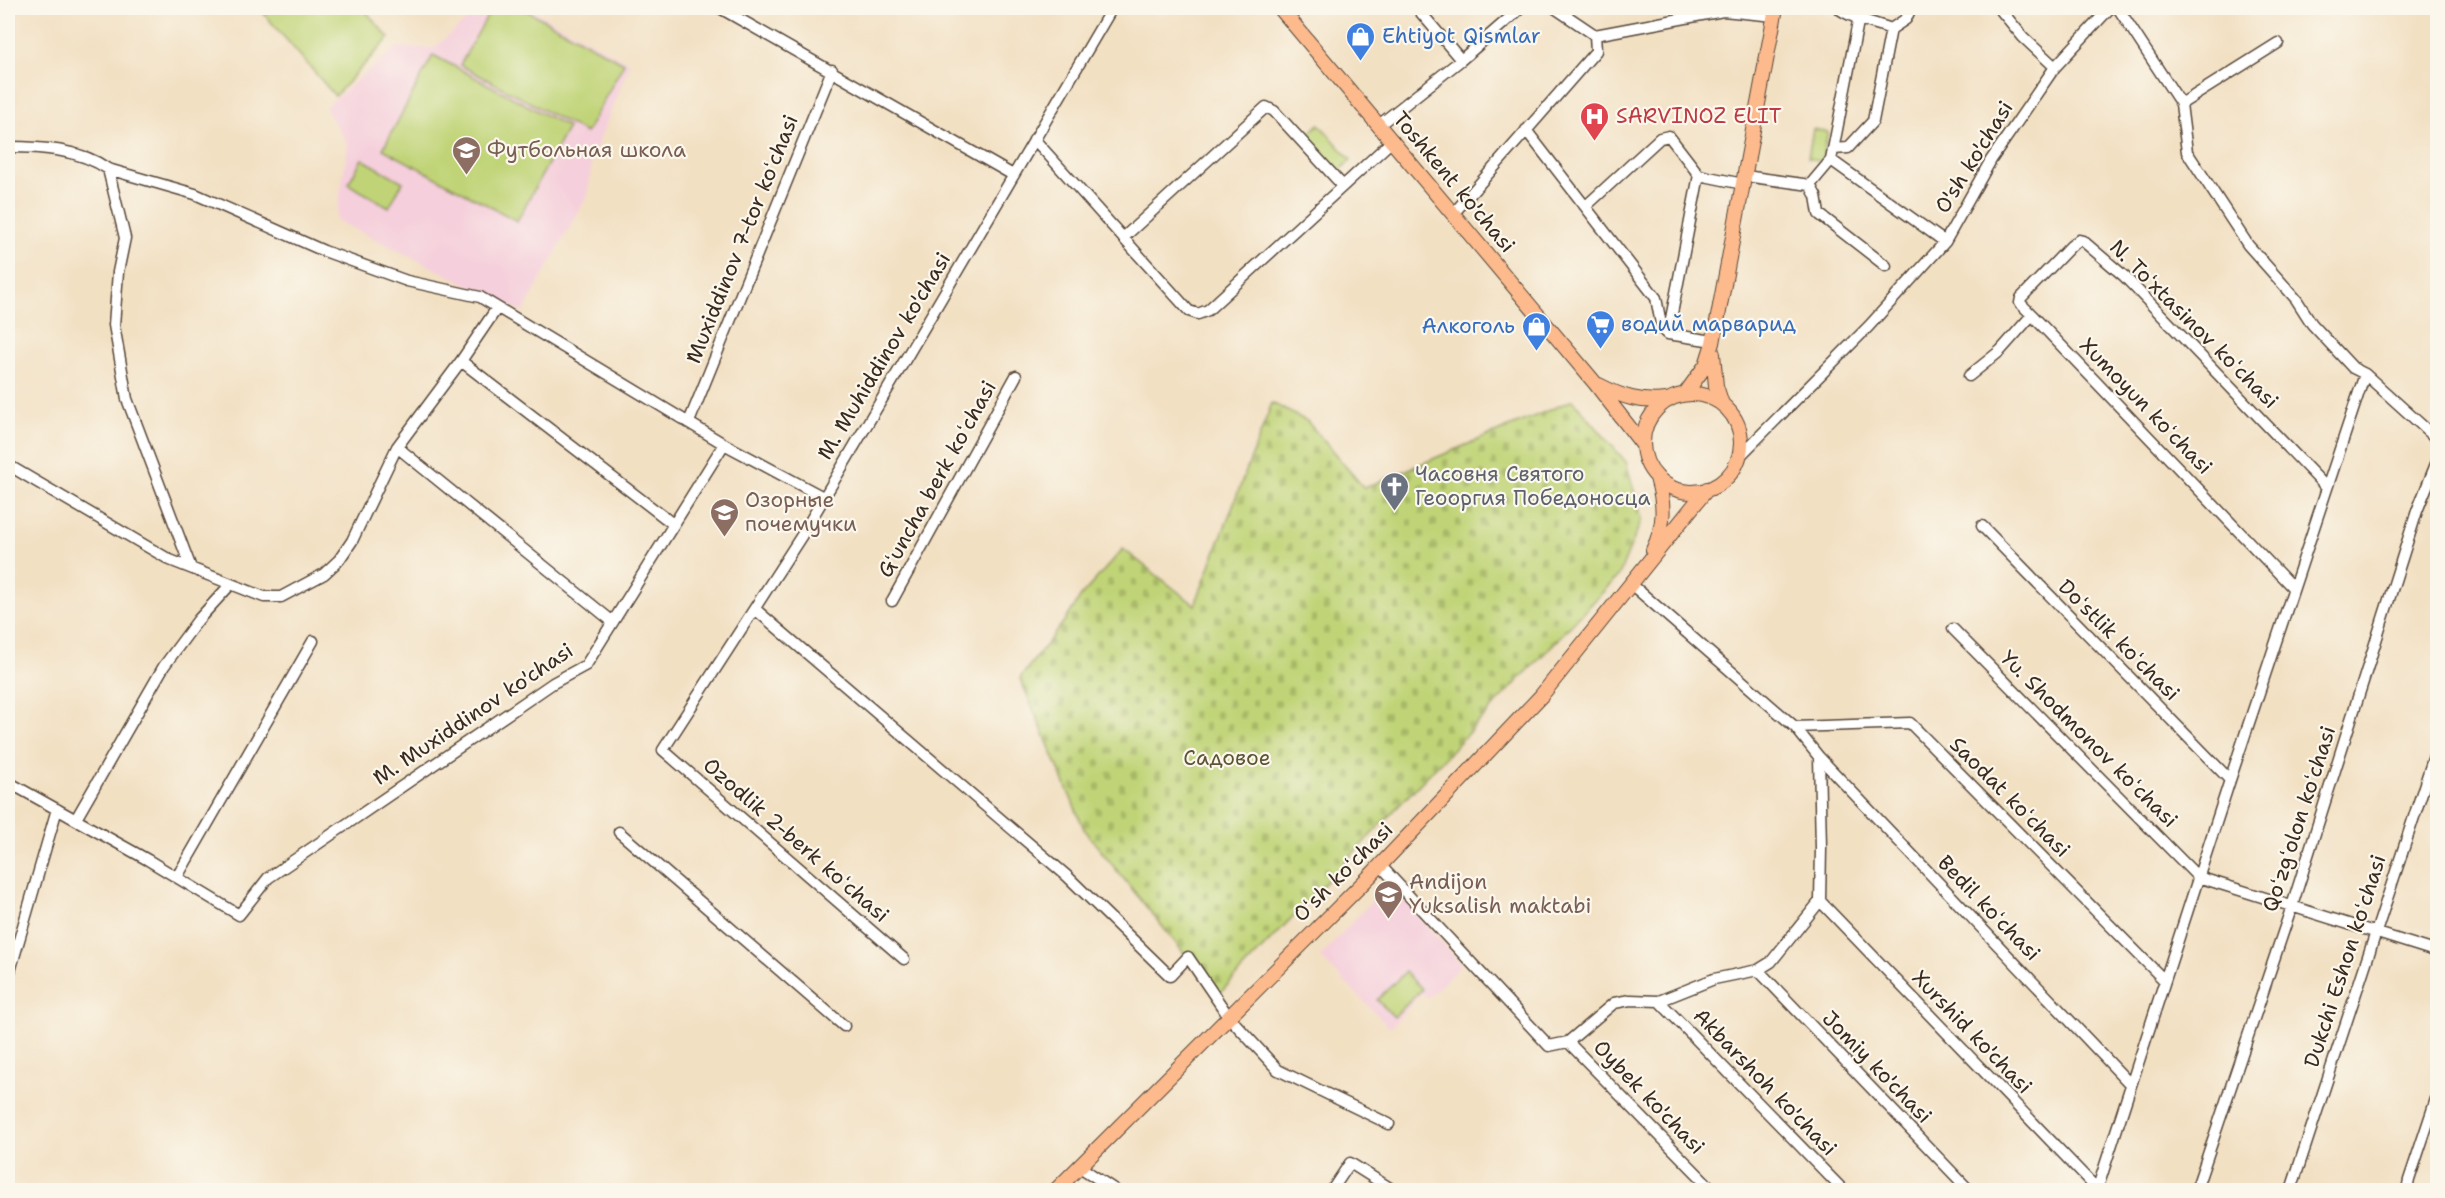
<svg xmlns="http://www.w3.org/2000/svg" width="2445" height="1198" font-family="'Shantell Sans',sans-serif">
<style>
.built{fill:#f5cfdb}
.green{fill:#c0d477;stroke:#7e7f4a;stroke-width:1.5}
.cemetery{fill:url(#cemetery-stones);stroke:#7e7f4a;stroke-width:1.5}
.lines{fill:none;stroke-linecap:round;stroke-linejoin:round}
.minor-casing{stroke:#564537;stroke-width:13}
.major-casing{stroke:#564537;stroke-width:16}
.minor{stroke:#fff;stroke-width:10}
.major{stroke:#fcba8d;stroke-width:14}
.labels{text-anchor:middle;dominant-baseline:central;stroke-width:4.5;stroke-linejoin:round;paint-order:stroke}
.shop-label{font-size:21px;fill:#366cbe;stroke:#fbf7ec;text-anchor:start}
.health-label{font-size:21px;fill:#be3a42;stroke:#fbf7ec;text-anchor:start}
.education-label{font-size:21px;fill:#785e54;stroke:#fbf7ec;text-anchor:start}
.street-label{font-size:21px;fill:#3b2a1e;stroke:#fbf7ec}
.worship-label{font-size:21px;fill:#5b616d;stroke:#fbf7ec;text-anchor:start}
.park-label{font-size:21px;fill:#5c5434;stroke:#fbf7ec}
</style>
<defs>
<pattern id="cemetery-stones" width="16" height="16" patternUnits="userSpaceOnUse" patternTransform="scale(1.5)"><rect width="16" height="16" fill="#c0d477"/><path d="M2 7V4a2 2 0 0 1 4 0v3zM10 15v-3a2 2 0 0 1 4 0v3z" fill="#a6b666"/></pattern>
</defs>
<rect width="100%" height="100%" fill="#fbf7ec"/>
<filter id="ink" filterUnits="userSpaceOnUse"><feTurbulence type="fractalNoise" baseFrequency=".0167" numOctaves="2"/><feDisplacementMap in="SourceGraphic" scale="12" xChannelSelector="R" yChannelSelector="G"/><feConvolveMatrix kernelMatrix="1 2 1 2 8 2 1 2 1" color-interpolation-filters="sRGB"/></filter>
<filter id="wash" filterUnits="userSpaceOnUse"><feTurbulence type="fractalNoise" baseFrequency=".008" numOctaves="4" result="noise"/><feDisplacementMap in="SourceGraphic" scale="24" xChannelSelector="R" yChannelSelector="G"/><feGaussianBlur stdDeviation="1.35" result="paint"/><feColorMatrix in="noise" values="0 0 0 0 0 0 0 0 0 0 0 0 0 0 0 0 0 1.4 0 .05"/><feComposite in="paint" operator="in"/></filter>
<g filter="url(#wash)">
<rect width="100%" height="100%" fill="#f2e0c3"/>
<path class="built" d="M 481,8 L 528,8 L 630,63 L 592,158 L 588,194 L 523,312 L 336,220 L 348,145 L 325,107 L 397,47 L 434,48 Z
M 1389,882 L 1461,965 L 1428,998 L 1422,993 L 1390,1028 L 1320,957 Z"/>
<path class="green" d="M 259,8 L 363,8 L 389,38 L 335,96 Z
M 492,8 L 522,8 L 624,63 L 586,133 L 460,65 Z
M 433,55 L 568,127 L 517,221 L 383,149 Z
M 1319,124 L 1351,160 L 1338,172 L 1306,137 Z
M 1813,129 L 1828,132 L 1822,161 L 1808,158 Z
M 362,159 L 403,182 L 389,207 L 348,184 Z
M 1405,972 L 1422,989 L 1394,1017 L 1377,1000 Z"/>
<path class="cemetery" d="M 1573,400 L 1626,462 L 1642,519 L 1619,575 L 1218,995 L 1085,831 L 1020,678 L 1069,615 L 1081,596 L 1123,549 L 1195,605 L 1272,403 L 1307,421 L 1364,488 Z"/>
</g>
<g filter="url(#ink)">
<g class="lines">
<defs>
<path id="minor" d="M 720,8 L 1013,175
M 1417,8 L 1461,60
M 1838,8 C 1850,18 1875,23 1891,29 L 1906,19 L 1911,8
M 1999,8 L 2023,37 L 2055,67
M 2118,8 L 2181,104 L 2187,152 L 2248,245 L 2296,299 L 2312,324 L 2353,368 L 2365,374 L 2438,440
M 1595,35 L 1723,11 L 1775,16
M 2181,104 L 2278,43
M 1379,125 L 1461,60 L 1521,8
M 1526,130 L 1656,298 L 1662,329 L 1668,334 L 1713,341
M 1034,139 L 1189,311 L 1198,314 L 1208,310 L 1393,140
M 8,147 C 40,147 80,149 108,169 L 195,194 L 324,251 L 407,281 L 480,297 L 724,444 L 823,497
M 1833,149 L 1848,148 L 1873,121 L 1891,29
M 1831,160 L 1945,242
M 108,169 L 125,238 L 118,272 L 114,325 L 127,399 L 191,568
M 1745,176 L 1810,185 L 1831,160 L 1859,17
M 1810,185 L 1816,196 L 1819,214 L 1886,266
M 1586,206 L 1660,138 L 1669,136 L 1699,175 L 1743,184
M 1453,214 L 1596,51 L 1595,35 L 1555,8
M 1123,238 L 1266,107 L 1274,111 L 1343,186
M 2032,315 L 2020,303 L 2021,298 L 2071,246 L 2079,240 L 2083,241 L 2124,276 L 2326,487
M 1668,334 L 1699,175
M 461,361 L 673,524
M 1969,376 L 2000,351 L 2032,315 L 2293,588
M 689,422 L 832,70
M 397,447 L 613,622
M 1738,458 L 1869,326 L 1945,242 L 1991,160 L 2055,67 L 2110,8
M 8,465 L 170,560 L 264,597 L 281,597 L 324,574 L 339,560 L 352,541 L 397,447 L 461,361 L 497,308
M 1982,526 L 2230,780
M 1631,584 L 1795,727 L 1819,757 L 2131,1085
M 892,601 L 1016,376
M 755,609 L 1067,876 L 1170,976 L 1188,957 L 1229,1017 L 1278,1070 L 1389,1124
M 1953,629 L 2198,877 L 2438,952
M 1795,727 L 1910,723 L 2164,980
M 8,782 L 148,860 L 239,915 L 268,878 L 553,683 L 586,665 L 724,444
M 76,819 L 164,666 L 198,620 L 230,585
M 619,832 L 844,1026
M 1380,865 L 1549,1046 L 1568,1042 L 1713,1190
M 177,877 L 313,641
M 1820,901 L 2097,1189
M 904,959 L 663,750 L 802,535 L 1112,8
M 1758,970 L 1969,1190
M 8,978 L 57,809
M 1659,1001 L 1843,1190
M 1568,1042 L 1614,1003 L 1630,1000 L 1659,1001 L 1714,979 L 1758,970 L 1771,962 L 1820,901 L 1821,848 L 1819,757
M 1080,1167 L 1115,1190
M 1332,1190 L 1350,1163 L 1393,1190
M 2097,1190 L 2230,780 L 2365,374
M 2196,1190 L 2292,906 L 2417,511 L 2438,459
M 2291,1190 L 2438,744
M 2407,1190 L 2409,1180 L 2438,1093"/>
<path id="major" d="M 1280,8 L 1595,383 L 1643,445
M 1713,354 L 1716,386 L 1722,404
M 1599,385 C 1622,397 1641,403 1667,400
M 1685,394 L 1706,365 L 1713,343 L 1776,8
M1643 443a49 49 0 1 1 98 0a49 49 0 1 1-98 0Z
M 1653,550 C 1665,525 1665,505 1657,478
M 1056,1190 L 1371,875 L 1541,696 L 1707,489"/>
</defs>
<use href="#minor" class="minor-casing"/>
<use href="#major" class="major-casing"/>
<use href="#minor" class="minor"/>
<use href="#major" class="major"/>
</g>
</g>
<defs>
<symbol id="shop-pin" viewBox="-11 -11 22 30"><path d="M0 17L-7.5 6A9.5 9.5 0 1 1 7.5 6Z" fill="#3f7fe0" stroke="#fbf7ec"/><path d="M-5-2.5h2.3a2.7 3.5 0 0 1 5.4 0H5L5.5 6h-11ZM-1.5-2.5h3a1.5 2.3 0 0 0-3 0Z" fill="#fff"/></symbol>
<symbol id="hospital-pin" viewBox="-11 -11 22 30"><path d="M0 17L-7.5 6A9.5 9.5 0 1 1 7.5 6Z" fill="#e0444e" stroke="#fbf7ec"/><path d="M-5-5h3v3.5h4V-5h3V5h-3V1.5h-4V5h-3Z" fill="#fff"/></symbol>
<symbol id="school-pin" viewBox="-11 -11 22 30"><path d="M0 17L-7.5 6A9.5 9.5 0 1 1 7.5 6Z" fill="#8d6e63" stroke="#fbf7ec"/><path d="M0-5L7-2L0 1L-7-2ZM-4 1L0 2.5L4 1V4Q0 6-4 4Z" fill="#fff"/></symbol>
<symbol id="supermarket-pin" viewBox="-11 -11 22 30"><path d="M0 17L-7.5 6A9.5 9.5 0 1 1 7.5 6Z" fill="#3f7fe0" stroke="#fbf7ec"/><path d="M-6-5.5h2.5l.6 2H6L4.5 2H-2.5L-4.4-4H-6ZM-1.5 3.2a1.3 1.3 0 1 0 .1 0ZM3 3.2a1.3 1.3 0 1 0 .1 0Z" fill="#fff"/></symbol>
<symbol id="church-pin" viewBox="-11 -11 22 30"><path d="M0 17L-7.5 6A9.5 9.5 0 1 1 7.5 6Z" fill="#6b7280" stroke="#fbf7ec"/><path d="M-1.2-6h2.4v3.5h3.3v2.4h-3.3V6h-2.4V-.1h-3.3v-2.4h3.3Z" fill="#fff"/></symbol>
</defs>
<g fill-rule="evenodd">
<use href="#shop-pin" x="1344" y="20" width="33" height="45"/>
<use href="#hospital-pin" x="1578" y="100" width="33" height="45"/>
<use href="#school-pin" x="450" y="134" width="33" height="45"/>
<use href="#supermarket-pin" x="1584" y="308" width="33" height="45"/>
<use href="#shop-pin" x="1520" y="310" width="33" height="45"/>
<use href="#church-pin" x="1378" y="470" width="33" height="45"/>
<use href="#school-pin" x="708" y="496" width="33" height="45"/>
<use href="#school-pin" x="1372" y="878" width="33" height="45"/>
</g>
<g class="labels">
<g class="shop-label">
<text x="1382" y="36">Ehtiyot Qismlar</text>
<text x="1621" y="324">водий марварид</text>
<text x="1515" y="326" text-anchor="end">Алкоголь</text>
</g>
<g class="health-label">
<text x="1616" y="116">SARVINOZ ELIT</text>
</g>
<g class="education-label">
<text x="487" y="150">Футбольная школа</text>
<text x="745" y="500">Озорные<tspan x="745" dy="24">почемучки</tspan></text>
<text x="1409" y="882">Andijon<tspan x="1409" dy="24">Yuksalish maktabi</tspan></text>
</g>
<g class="street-label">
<text transform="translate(1974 157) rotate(-58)">O'sh ko'chasi</text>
<text transform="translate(1454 182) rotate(50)">Toshkent ko'chasi</text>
<text transform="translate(742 239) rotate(-68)">Muxiddinov 7-tor koʻchasi</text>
<text transform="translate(2194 324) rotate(45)">N. Toʻxtasinov koʻchasi</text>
<text transform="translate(884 356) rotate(-59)">M. Muhiddinov ko'chasi</text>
<text transform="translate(2146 406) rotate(46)">Xumoyun koʻchasi</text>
<text transform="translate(937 479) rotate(-61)">Gʻuncha berk koʻchasi</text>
<text transform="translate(2119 640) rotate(45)">Doʻstlik koʻchasi</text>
<text transform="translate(473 714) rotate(-34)">M. Muxiddinov ko'chasi</text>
<text transform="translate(2089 739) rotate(45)">Yu. Shodmonov koʻchasi</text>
<text transform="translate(2010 797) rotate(45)">Saodat koʻchasi</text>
<text transform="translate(2299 819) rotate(-72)">Qoʻzgʻolon koʻchasi</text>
<text transform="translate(796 840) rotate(41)">Ozodlik 2-berk koʻchasi</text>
<text transform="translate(1343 872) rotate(-45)">Oʻsh koʻchasi</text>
<text transform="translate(1989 908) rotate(46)">Bedil koʻchasi</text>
<text transform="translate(2345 961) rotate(-72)">Dukchi Eshon koʻchasi</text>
<text transform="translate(1972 1032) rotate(46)">Xurshid ko'chasi</text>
<text transform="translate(1877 1067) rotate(46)">Jomiy ko'chasi</text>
<text transform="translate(1765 1082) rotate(46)">Akbarshoh ko'chasi</text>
<text transform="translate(1649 1097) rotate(46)">Oybek ko'chasi</text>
</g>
<g class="worship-label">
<text x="1415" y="474">Часовня Святого<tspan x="1415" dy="24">Геооргия Победоносца</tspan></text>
</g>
<g class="park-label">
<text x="1227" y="758">Садовое</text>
</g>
</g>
<rect width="2445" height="1198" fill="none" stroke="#fbf7ec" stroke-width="30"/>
</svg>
